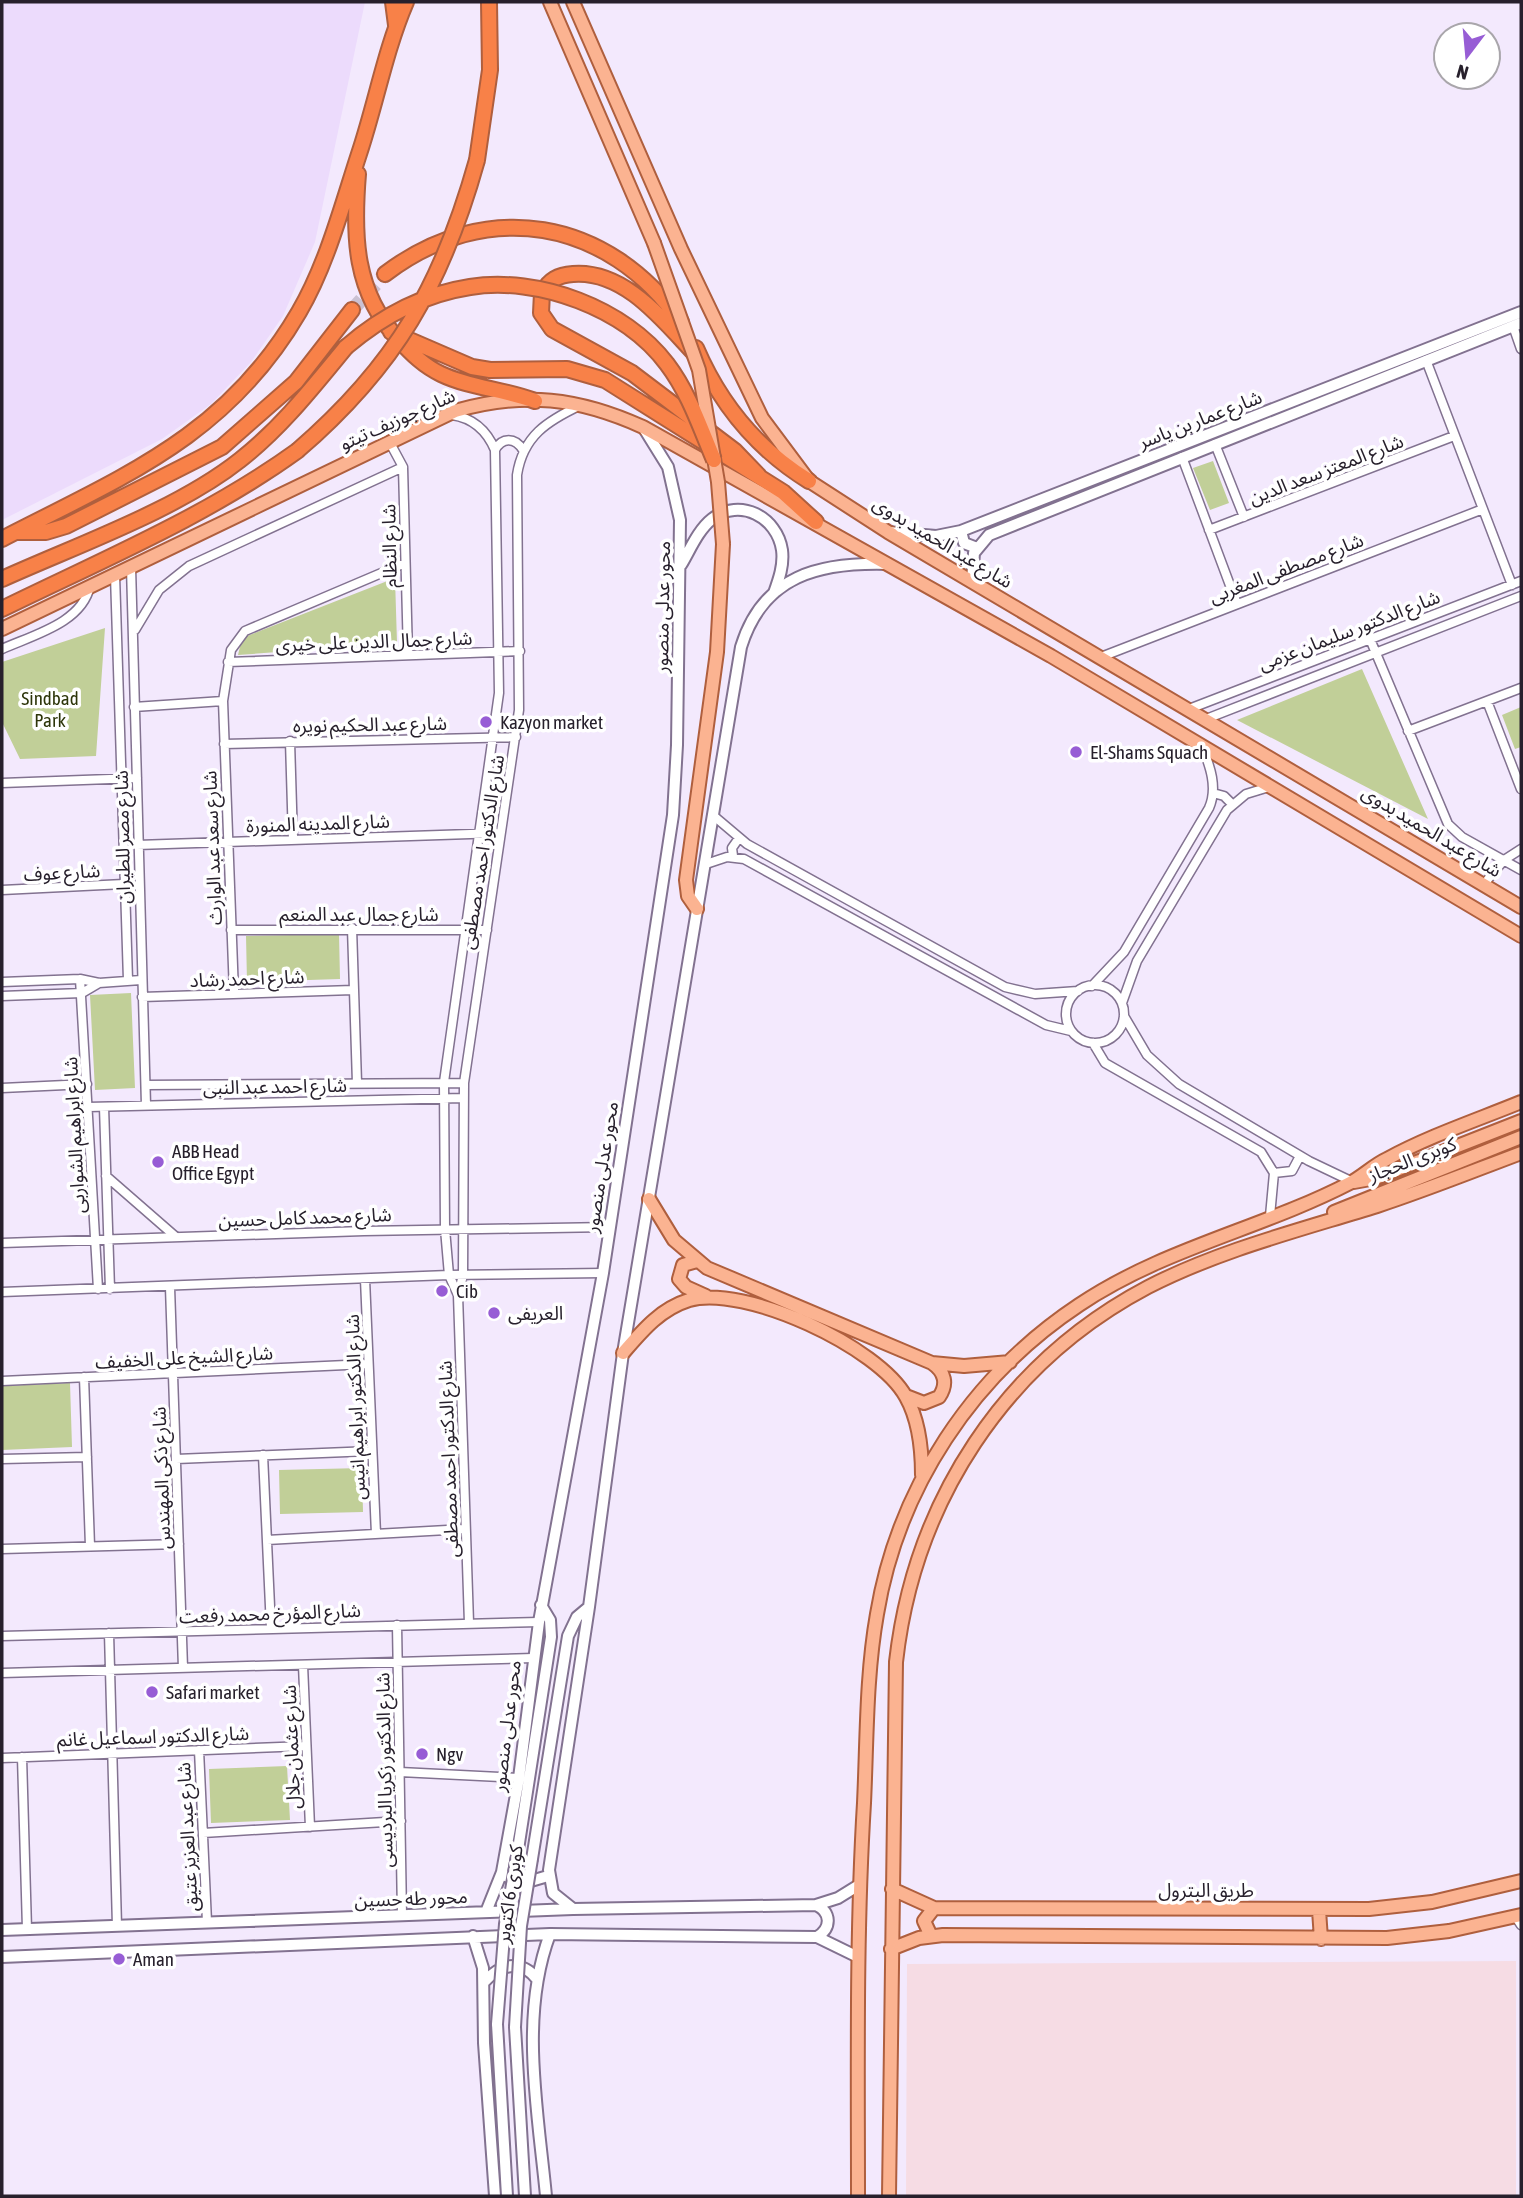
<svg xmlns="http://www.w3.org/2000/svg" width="1523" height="2198" font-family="'Asap Condensed','Noto Sans Arabic',sans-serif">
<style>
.built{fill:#ecdbfc}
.industrial{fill:#f6dce4}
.green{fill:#c1cf98}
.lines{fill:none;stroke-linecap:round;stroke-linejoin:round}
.highway-tunnel{stroke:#cac1d3;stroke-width:14;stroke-dasharray:14 7;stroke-linecap:butt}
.street-casing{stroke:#827290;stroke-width:11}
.secondary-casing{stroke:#827290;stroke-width:14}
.primary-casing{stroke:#af5f3e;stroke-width:16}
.highway-casing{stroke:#af5f3e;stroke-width:18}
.street{stroke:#fff;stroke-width:8}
.secondary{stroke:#fff;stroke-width:10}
.primary{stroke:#fbb391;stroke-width:12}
.highway{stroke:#f88148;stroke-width:14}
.secondary-bridge-casing{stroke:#827290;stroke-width:14;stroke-linecap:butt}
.primary-bridge-casing{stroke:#af5f3e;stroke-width:16;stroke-linecap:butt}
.highway-bridge-casing{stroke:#af5f3e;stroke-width:18;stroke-linecap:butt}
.secondary-bridge{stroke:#fff;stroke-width:10}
.primary-bridge{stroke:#fbb391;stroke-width:12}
.highway-bridge{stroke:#f88148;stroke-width:14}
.poi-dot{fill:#975dd5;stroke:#fff;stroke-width:2.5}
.labels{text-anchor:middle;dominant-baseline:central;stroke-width:7;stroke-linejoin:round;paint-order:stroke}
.street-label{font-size:19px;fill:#27202c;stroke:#fff}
.park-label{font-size:19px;fill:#2d350a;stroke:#fff}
.poi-label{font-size:19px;fill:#27202c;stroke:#fff;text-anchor:start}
</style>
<rect width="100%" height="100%" fill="#f3e9fd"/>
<path class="built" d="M 2,2 L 365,2 L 315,242 L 283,316 L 251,362 L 211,404 L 162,439 L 2,520 Z"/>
<path class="industrial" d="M 1516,1961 L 1516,2196 L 906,2196 L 907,1964 Z"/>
<path class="green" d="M 1213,461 L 1229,503 L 1210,510 L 1193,468 Z
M 395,578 L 397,643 L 238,655 L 242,638 Z
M 105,628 L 96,756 L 20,759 L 2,722 L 2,662 Z
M 1362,669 L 1428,819 L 1237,720 Z
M 1521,707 L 1521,747 L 1515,749 L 1502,715 Z
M 339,934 L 340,979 L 247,982 L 246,936 Z
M 131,993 L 135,1088 L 95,1090 L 90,995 Z
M 70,1383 L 72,1447 L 2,1450 L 2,1386 Z
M 362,1468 L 363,1512 L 280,1514 L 279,1470 Z
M 287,1766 L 290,1820 L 211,1823 L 209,1769 Z"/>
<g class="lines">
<path class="highway-tunnel" d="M 352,310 L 385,274"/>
<defs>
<path id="street" d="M 1513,326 L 1521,349
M 1426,360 L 1512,585
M 452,415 C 473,418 487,431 495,450 L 499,693 L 444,1082 L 445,1229 L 449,1275 L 458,1295
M 389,441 L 403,467 L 408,655
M 1215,444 L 1244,517
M 495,450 C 502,437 515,437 523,450
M 1182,457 L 1237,604
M 1209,530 L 1454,436
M 131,567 L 146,1105
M 115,575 L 128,980
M 135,630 L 159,590 L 189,566 L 403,467
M 1370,639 L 1448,824 L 1462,837 L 1521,870
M 2,649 C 33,635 82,623 90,586
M 1101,657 L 1483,509
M 228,662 L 520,651
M 1487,701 L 1521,789
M 134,707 L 223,701
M 1189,709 L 1521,581
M 1206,719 L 1521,596
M 1408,731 L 1521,688
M 290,741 L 293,840
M 224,744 L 516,737
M 2,783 L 137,778
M 1213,793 L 1224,796 L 1232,804
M 715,817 L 747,844 L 1005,987 L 1035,994 L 1078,991
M 137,845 L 500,833
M 733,856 L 732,848 L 739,838
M 706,864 L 727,857 L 744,859 L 1046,1025 L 1071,1031
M 1484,884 L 1504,860 L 1521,849
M 2,890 L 124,884
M 352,928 L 357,1083
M 231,930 L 487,930
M 80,979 L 98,1289
M 2,982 L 80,979 L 99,983 L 141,980
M1066 1014a29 29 0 1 1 58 0a29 29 0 1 1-58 0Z
M 1092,986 L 1124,952 L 1209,808 C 1218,788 1210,766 1202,746
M 234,993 L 223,701 L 231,650 L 245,631 L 405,563
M 2,996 L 82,993 L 99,983
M 142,997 L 353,990
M 1122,1003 L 1137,961 L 1227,810 L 1246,794 L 1269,787
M 1124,1016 L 1147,1055 L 1179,1084 L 1309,1161 L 1353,1182
M 1093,1043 L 1105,1063 L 1261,1152 L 1274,1173 L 1270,1216
M 146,1085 L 464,1083
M 2,1088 L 87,1084
M 88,1107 L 463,1098
M 104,1107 L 110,1289
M 1274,1173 L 1292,1171 L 1300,1156
M 106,1176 L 176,1237
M 2,1243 L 364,1231 L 609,1227
M 365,1279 L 376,1534
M 170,1287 L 183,1668
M 2,1292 L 449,1275 L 603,1273
M 84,1377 L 90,1546
M 2,1381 L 368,1364
M 263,1455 L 271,1628
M 2,1459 L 87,1457
M 176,1459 L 372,1451
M 267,1540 L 465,1529
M 2,1549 L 179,1544
M 469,1623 L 458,1295 L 463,1275 L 464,1083 L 519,710 L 517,475 C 523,436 547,421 581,405
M 397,1625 L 402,1915
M 109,1633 L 117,1926
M 2,1636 L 539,1622
M 303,1665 L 310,1827
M 2,1673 L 533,1658
M 199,1750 L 207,1922
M 22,1757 L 27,1929
M 2,1758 L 306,1746
M 400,1772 L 519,1778
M 203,1833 L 401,1821
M 1515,1916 L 1521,1925"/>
<path id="secondary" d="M 961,531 L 964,543 L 977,548
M 888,532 L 936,536 L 961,531 L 1521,312
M 681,565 C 690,550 698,530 712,519 C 740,497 777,517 782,550 C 784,565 779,579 774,593
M 972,581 L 974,553 L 989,535 L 1521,323
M 517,1856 L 551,1637 L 550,1620 L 541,1605
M 532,1859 L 568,1636 L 577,1617 L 589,1607
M 506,1876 L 524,1883 L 548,1876
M 816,1905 C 831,1912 832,1928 817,1937
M 573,1909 L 553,1893 L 549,1870 L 589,1607 L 623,1353 L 741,647 C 763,575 820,562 888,564
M 486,1912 L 502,1872 L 519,1778 L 539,1622 L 603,1273 L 673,815 L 677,745 L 680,520 L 668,467 L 645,430
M 2,1930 L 573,1909 L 816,1905 L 838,1898 L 859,1885
M 473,1936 L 483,1968 L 484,2043 L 495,2196
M 2,1957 L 550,1934 L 817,1937 L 858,1957
M 484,1982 C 500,1965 520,1958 537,1979
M 497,2024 L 507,2196
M 515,2027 L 525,2196
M 546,2196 C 538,2111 519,2016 550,1934"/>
<path id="primary" d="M 550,2 L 654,243
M 573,2 L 681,249 L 762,418 L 809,481 L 888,532 L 1521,907
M 2,629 L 455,411 C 524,391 579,398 643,427 L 1051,656 L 1521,936
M 697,909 L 688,896 L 686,880 L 717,652 L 723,544
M 1354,1182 L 1376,1178 L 1521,1121
M 649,1199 L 674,1240 L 707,1268 L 932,1363 L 964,1366 L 1010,1362
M 1334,1212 L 1521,1137
M 697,1261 L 683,1265 L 679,1279 L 686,1287 L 706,1296
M 623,1353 C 642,1331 660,1309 689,1300 C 744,1284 879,1347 906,1397 C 919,1420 922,1449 922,1475
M 906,1396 L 924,1403 L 939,1397 C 948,1384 945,1372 932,1363
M 892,1889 L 934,1908 L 1369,1909 L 1432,1902 L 1521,1881
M 1319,1910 L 1321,1939
M 931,1936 L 924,1921 L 934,1908
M 891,1949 L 919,1938 L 943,1935 L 1387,1938 L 1449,1931 L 1521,1915
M 858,2196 C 858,2065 856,1934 864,1803 C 867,1740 866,1676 877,1614 C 898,1488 972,1376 1079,1305 C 1164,1248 1261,1229 1350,1183 C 1363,1176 1374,1165 1387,1159 C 1429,1136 1477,1120 1521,1102
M 889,2196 L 896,1662 C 914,1502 1004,1363 1148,1287 C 1220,1250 1300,1230 1377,1206 C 1426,1190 1473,1171 1521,1153"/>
<path id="highway" d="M 393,2 L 396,25
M 477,160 L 490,70 L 489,2
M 358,174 C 353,235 354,293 399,340 C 412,354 424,366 441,374 C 470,388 504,389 535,401
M 385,274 C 486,197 608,218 681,322
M 391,332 L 472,367 L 490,370 L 567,369 L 605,380 L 783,492 L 816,522
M 696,348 C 720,404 757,449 809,481
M 694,353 C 662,319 624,270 573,274 C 558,275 549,280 542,293 L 541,313 L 552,329 L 632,373 L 735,451 L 759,476
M 16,532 L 46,532 L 66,526 L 222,447 L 296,382 L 352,310
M 2,539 C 124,476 227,436 299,312 C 327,264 342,206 359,154 C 376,103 385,51 406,2
M 2,579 C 77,545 177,510 240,460 C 281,428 313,387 346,347
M 2,609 C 102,560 207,516 297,451"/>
</defs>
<use href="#street" class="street-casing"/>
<use href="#secondary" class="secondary-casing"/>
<use href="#primary" class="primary-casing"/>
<use href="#highway" class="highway-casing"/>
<use href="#street" class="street"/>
<use href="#secondary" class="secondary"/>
<use href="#primary" class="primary"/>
<use href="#highway" class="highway"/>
<defs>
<path id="secondary-bridge" d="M 497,2024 L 505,1924 L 517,1856
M 515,2027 L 521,1926 L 532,1859"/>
<path id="primary-bridge" d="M 654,243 L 699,370 L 718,482 L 723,544"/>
<path id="highway-bridge" d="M 346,347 C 381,317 424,294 470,287 C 538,276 625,308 667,364 C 689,393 700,427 714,460
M 297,451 C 396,366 442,285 477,160"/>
</defs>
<use href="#secondary-bridge" class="secondary-bridge-casing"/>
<use href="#primary-bridge" class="primary-bridge-casing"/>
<use href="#highway-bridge" class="highway-bridge-casing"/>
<use href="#secondary-bridge" class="secondary-bridge"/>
<use href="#primary-bridge" class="primary-bridge"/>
<use href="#highway-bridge" class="highway-bridge"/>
</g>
<g class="poi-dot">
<circle cx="486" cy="722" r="7"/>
<circle cx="1076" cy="752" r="7"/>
<circle cx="158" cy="1162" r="7"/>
<circle cx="442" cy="1291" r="7"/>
<circle cx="494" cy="1313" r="7"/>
<circle cx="152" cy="1692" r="7"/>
<circle cx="422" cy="1754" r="7"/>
<circle cx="119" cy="1959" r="7"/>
</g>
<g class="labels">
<g class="street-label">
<text transform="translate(397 419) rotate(-24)">شارع جوزيف تيتو</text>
<text transform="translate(1200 419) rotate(-21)">شارع عمار بن ياسر</text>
<text transform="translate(1326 469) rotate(-21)">شارع المعتز سعد الدين</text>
<text transform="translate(943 542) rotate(31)">شارع عبد الحميد بدوى</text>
<text transform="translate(389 546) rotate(-91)">شارع النظام</text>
<text transform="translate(1286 568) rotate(-21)">شارع مصطفى المغربى</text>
<text transform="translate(662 607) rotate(-89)">محور عدلى منصور</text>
<text transform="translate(1349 630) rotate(-21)">شارع الدكتور سليمان عزمى</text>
<text transform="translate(374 641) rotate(-2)">شارع جمال الدين على خيرى</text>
<text transform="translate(370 724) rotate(-1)">شارع عبد الحكيم نويره</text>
<text transform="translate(318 823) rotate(-2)">شارع المدينه المنورة</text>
<text transform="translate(1432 831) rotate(31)">شارع عبد الحميد بدوى</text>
<text transform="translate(122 837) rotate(-91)">شارع مصر للطيران</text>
<text transform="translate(212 848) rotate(-92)">شارع سعد عبد الوارث</text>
<text transform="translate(482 852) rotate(-81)">شارع الدكتور احمد مصطفى</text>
<text transform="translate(62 872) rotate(-3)">شارع عوف</text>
<text x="359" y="914">شارع جمال عبد المنعم</text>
<text transform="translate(247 978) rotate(-2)">شارع احمد رشاد</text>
<text transform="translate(275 1086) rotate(-1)">شارع احمد عبد النبى</text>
<text transform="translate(74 1135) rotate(-93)">شارع ابراهيم الشواربى</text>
<text transform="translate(1412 1159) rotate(-21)">كوبرى الحجاز</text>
<text transform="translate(601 1167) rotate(-81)">محور عدلى منصور</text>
<text transform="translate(305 1217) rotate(-2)">شارع محمد كامل حسين</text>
<text transform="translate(184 1357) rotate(-3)">شارع الشيخ على الخفيف</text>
<text transform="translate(355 1407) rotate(-92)">شارع الدكتور ابراهيم انيس</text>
<text transform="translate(448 1459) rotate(-92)">شارع الدكتور احمد مصطفى</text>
<text transform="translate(161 1478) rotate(-92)">شارع ذكى المهندس</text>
<text transform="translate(270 1613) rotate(-2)">شارع المؤرخ محمد رفعت</text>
<text transform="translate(506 1726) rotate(-83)">محور عدلى منصور</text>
<text transform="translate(153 1736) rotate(-2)">شارع الدكتور اسماعيل غانم</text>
<text transform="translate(291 1747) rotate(-92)">شارع عثمان جلال</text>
<text transform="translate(384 1770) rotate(-91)">شارع الدكتور زكريا البرديسى</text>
<text transform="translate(187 1837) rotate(-93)">شارع عبد العزيز عتيق</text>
<text x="1206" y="1890">طريق البترول</text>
<text transform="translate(509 1894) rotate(-82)">كوبرى 6 اكتوبر</text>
<text transform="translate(411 1898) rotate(-2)">محور طه حسين</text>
</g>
<g class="park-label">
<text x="50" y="698">Sindbad<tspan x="50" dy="22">Park</tspan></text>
</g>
<g class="poi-label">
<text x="500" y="722">Kazyon market</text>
<text x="1090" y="752">El-Shams Squach</text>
<text x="172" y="1151">ABB Head<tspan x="172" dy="22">Office Egypt</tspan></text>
<text x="456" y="1291">Cib</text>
<text x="508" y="1313">العريفى</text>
<text x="166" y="1692">Safari market</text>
<text x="436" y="1754">Ngv</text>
<text x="133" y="1959">Aman</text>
</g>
</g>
<rect width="1523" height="2198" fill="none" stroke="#27202c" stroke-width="7"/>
<g transform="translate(1467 56) rotate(196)"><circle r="33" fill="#ffffff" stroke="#a9a6ab" stroke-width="2"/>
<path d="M0-5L12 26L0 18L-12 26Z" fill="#975dd5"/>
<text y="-10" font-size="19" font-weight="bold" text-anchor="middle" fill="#27202c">N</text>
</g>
</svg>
